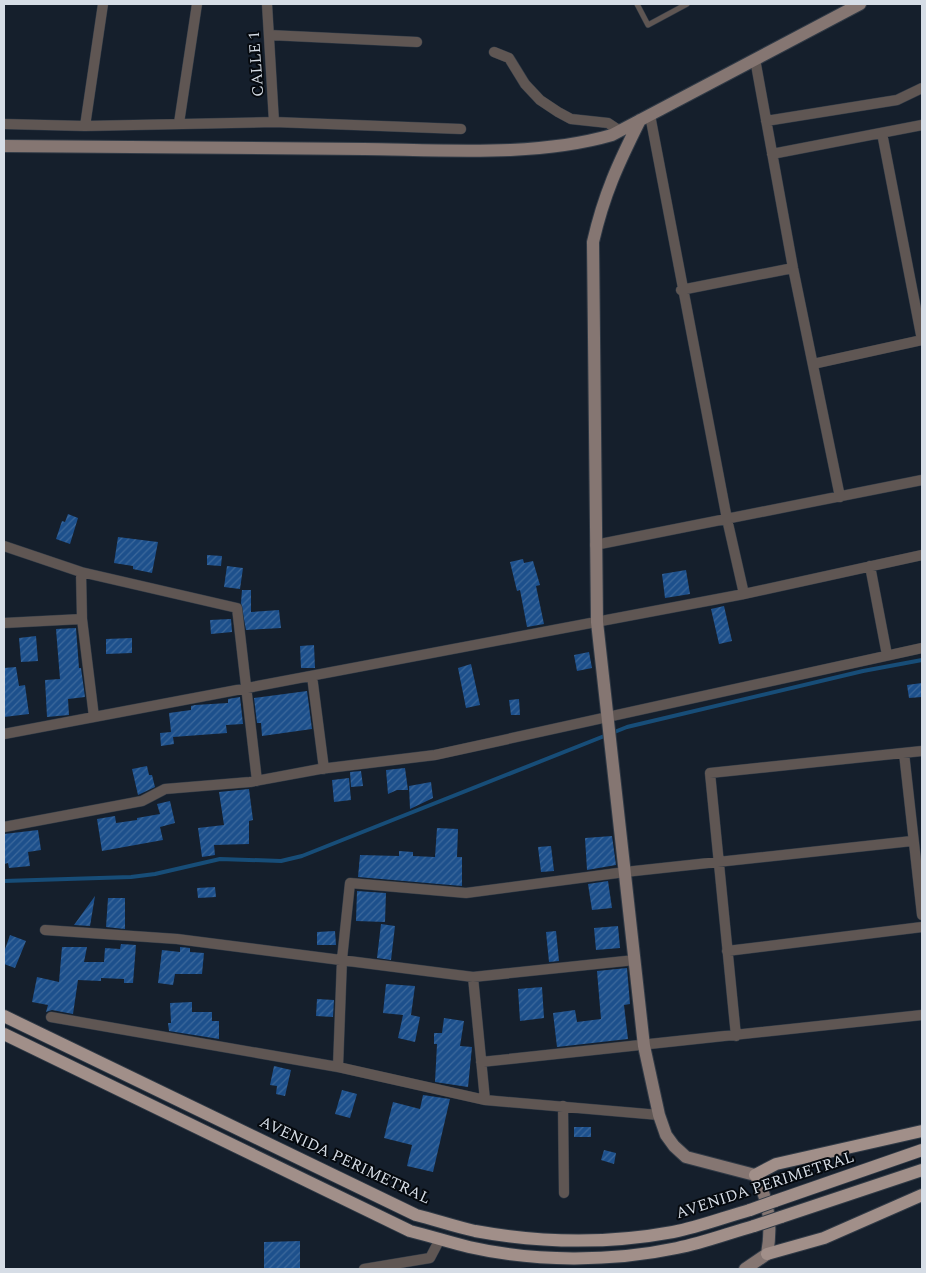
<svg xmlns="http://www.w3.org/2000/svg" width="926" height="1273" font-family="Spectral,serif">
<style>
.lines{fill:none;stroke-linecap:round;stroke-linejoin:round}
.stream{stroke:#174d78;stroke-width:4}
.building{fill:url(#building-hatch)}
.lane-casing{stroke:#303a46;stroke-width:6}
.street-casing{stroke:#303a46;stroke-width:11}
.secondary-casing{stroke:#303a46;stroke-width:14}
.primary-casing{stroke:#303a46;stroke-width:14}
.lane{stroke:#5f5653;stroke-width:5}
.street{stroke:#5f5653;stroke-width:10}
.secondary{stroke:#857672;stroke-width:12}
.primary{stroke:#a18f89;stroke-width:12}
.primary-bridge-casing{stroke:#303a46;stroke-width:14;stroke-linecap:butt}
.primary-bridge{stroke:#a18f89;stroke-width:12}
.labels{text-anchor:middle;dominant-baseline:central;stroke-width:4;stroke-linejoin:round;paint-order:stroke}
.street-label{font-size:16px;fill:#d6dde6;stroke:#05090e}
</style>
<defs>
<pattern id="building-hatch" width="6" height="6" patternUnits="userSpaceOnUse" patternTransform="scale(1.25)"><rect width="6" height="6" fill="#1d508c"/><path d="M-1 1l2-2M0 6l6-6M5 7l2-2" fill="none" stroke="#3d699c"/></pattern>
</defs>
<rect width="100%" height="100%" fill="#151f2c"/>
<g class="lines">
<path class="stream" d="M 4,881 L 131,877 L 155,874 L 220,859 L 281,861 L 302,856 L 627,727 L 863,671 L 922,660"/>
</g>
<path class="building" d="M 68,514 L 78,518 L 70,544 L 56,539 L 62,521 L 65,522 Z
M 118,537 L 158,542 L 152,573 L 133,569 L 133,566 L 114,563 Z
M 207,555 L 222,556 L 221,566 L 207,565 Z
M 523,559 L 524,563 L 533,561 L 540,585 L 536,586 L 544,624 L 527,627 L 520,590 L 517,591 L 510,562 Z
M 227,566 L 243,568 L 240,589 L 224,587 Z
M 686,570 L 690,594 L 665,598 L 662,574 Z
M 242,590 L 251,590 L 251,612 L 279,610 L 281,628 L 246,630 L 241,603 Z
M 724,606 L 732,641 L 719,644 L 711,609 Z
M 231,619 L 232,632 L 211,634 L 210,620 Z
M 76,628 L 79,668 L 81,668 L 85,697 L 68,699 L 69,715 L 47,717 L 45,680 L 60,679 L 56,629 Z
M 36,636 L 38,661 L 21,662 L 19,638 Z
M 132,638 L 132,653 L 106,654 L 106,639 Z
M 314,645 L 315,668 L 301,668 L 300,646 Z
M 589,652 L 592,668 L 577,671 L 574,655 Z
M 471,664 L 480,705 L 466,708 L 458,668 Z
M 16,667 L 19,686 L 25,685 L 29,714 L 4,717 L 4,668 Z
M 922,683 L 922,697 L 909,698 L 907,685 Z
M 307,691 L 312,729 L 262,736 L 261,723 L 257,723 L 254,698 Z
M 240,697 L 243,724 L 226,725 L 227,733 L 173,737 L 174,744 L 161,746 L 160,733 L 171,732 L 169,713 L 191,710 L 191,706 L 195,705 L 228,703 L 228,699 Z
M 519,699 L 520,715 L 511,715 L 509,700 Z
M 147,766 L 149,775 L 152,775 L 155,787 L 138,795 L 132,769 Z
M 405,768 L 408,790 L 397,790 L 388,794 L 386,770 Z
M 361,771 L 363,786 L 351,787 L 350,772 Z
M 349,778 L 351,800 L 334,802 L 332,780 Z
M 431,782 L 433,798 L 410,809 L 409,786 Z
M 249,789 L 253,820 L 249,821 L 249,844 L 214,845 L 215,855 L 202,857 L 198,828 L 224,825 L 219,792 Z
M 170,801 L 175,823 L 160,827 L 163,840 L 102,851 L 97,819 L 115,816 L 116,823 L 137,820 L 137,818 L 160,814 L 157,804 Z
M 437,828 L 458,829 L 457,857 L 462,857 L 462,886 L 358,877 L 360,855 L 399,856 L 399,851 L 413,852 L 413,856 L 435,857 Z
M 38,830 L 41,850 L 28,852 L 30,866 L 9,868 L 8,863 L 4,864 L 4,834 Z
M 612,836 L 616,865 L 587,870 L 585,838 Z
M 551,846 L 554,871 L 541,872 L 538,847 Z
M 608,881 L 612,908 L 592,910 L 588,884 Z
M 215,887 L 216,897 L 198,898 L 197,888 Z
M 357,891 L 386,893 L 385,922 L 356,921 Z
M 95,896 L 90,926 L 74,925 Z
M 108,898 L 125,898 L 125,929 L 106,927 Z
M 381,924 L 395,926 L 391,960 L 377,958 Z
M 618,926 L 620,948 L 596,950 L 594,928 Z
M 335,931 L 336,945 L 317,945 L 317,932 Z
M 556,931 L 559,961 L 549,962 L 546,932 Z
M 10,935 L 26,941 L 15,968 L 4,964 L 4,952 Z
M 121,944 L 136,945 L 133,983 L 124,983 L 124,979 L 101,978 L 101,981 L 78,980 L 73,1014 L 52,1010 L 46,1012 L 48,1005 L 32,1002 L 37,977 L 59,982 L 62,947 L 87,947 L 84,962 L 104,962 L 105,948 L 120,949 Z
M 180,947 L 190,948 L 190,952 L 204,953 L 202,974 L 175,974 L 173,985 L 158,983 L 162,950 L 180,952 Z
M 627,968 L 630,1004 L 624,1005 L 628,1039 L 557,1047 L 553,1013 L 575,1010 L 577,1022 L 601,1019 L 597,971 Z
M 386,984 L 415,986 L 411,1015 L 420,1017 L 415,1042 L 398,1038 L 403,1015 L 383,1013 Z
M 542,987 L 544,1018 L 520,1021 L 518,989 Z
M 317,999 L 334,1000 L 333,1017 L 316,1016 Z
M 192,1002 L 192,1012 L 212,1012 L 212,1021 L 219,1021 L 219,1039 L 169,1031 L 168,1023 L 171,1023 L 170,1003 Z
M 444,1018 L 464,1021 L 460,1046 L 472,1047 L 468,1087 L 435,1082 L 437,1044 L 434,1044 L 434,1033 L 442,1033 Z
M 274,1066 L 291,1070 L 285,1096 L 276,1094 L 277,1086 L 270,1085 Z
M 342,1090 L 357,1094 L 350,1118 L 335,1114 Z
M 423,1095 L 450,1099 L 433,1172 L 407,1166 L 412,1145 L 384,1138 L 393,1102 L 420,1109 Z
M 574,1127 L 591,1127 L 591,1137 L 574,1137 Z
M 604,1150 L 616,1153 L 614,1164 L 601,1160 Z
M 300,1241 L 300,1269 L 264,1269 L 264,1242 Z"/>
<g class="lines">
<defs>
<path id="lane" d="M 637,4 L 648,25 L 687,4"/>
<path id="street" d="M 267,4 L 274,122
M 269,35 L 417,42
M 494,52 L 509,58 L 525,84 L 540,100 L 558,112 L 571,119 L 608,123 L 620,131
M 755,59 L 793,268 L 840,497
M 650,115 L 727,519 L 744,594
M 766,121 L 897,100 L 922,88
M 179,123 L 197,4
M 4,124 L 85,126 L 274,122 L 461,129
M 85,126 L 103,4
M 882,133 L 922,340
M 772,154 L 922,125
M 681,290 L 793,268
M 813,364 L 922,340
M 595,545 L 922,480
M 4,546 L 81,572 L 237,608 L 257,781
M 870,566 L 887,655
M 81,572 L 82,619 L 94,717
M 4,623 L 82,619
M 312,676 L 324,769
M 4,734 L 744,594 L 922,555
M 904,753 L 922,915
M 4,827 L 142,801 L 165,789 L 250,782 L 320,769 L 435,755 L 922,648
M 45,930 L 177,939 L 473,977 L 635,960
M 727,951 L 922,927
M 473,977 L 485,1100
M 51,1017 L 338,1067 L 485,1100 L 659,1115
M 736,1036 L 710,773 L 922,751
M 481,1062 L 922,1015
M 338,1067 L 342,959 L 350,883 L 466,893 L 625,872 L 912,841
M 563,1106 L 564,1193
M 364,1269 L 430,1258 L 440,1239"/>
<path id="secondary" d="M 640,120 C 618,164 604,194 593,242 L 597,622 L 644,1046 L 659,1115 L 666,1135 L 674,1146 L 686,1157 L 755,1175 C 769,1199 772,1227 767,1254 L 745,1269
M 4,146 C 124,147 244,148 364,149 C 444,150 536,157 612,135 L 860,4"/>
<path id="primary" d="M 4,1016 L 416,1215 C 436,1220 456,1227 475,1231 C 541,1243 608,1244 673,1232 C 699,1227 725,1217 750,1210
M 4,1034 L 410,1231 C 430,1236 449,1242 469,1247 C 535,1262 611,1262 677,1248 C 703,1243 729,1233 754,1226
M 755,1175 L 776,1164 L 922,1131
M 775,1201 L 922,1150
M 781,1217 L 922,1170
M 767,1254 L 824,1238 L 922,1195"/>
</defs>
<use href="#lane" class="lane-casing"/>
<use href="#street" class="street-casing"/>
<use href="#secondary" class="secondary-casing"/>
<use href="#primary" class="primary-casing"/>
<use href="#lane" class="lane"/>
<use href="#street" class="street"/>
<use href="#secondary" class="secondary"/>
<use href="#primary" class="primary"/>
<defs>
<path id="primary-bridge" d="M 750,1210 L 775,1201
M 754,1226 L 781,1217"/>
</defs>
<use href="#primary-bridge" class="primary-bridge-casing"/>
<use href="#primary-bridge" class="primary-bridge"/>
</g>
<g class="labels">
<g class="street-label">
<text transform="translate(256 64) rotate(-94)">CALLE 1</text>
<text transform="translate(345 1160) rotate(25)">AVENIDA PERIMETRAL</text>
<text transform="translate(765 1185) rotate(-18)">AVENIDA PERIMETRAL</text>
</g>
</g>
<rect width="926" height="1273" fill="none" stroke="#d6dde6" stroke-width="10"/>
</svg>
